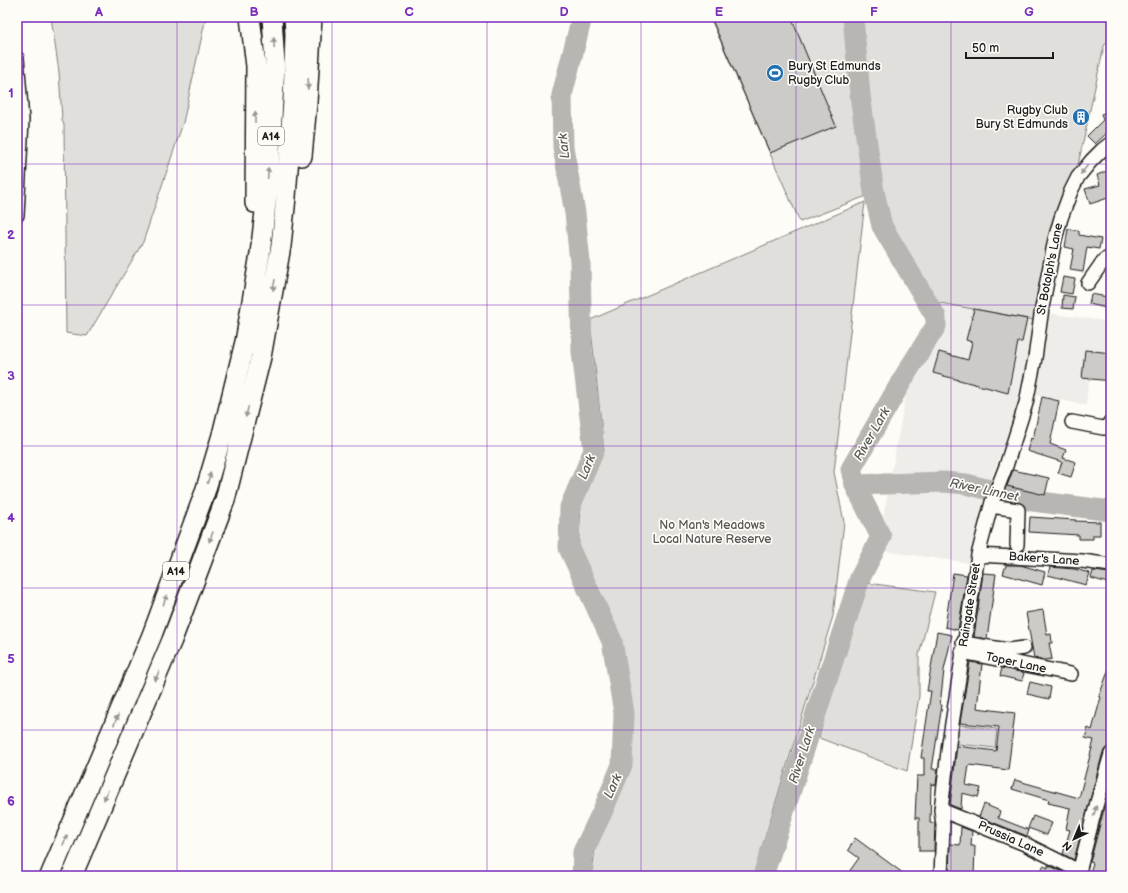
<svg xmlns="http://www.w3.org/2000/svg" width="1128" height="893" font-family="'Balsamiq Sans',sans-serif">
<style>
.built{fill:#eeede9}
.green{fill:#e0dfdb;stroke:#7e7e7c}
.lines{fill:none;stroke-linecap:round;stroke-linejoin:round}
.river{stroke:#b7b6b2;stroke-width:21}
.building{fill:#cccbc8;stroke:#1c1c1c}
.minor-casing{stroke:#1c1c1c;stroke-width:16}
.highway-casing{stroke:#1c1c1c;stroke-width:22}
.minor{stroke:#fdfcf7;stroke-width:13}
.highway{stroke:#fdfcf7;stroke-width:19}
.oneway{fill:#989794}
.grid{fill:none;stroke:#7b2cbf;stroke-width:1;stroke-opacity:0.55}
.labels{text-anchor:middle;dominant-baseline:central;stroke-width:3.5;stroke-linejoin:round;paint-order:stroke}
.shield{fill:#fdfcf7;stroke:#605f5e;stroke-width:1}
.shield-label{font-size:11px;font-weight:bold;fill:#1c1c1c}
.poi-label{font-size:12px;fill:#1c1c1c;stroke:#fdfcf7;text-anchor:start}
.street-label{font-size:12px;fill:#1c1c1c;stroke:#fdfcf7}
.park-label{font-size:12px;fill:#575655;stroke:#fdfcf7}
.water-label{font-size:13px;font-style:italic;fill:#5a5a58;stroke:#fdfcf7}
.neatline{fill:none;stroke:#7b2cbf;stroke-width:1.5}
.grid-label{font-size:13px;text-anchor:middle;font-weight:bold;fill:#7b2cbf}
</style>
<rect width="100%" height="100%" fill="#fdfcf7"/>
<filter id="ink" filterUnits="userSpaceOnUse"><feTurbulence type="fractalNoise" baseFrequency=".025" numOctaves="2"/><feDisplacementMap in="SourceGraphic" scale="8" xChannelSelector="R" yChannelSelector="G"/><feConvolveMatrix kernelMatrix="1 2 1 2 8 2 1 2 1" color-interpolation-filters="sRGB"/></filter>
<g filter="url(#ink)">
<path class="built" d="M 929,301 L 1035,320 L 1016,413 L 986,492 L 969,563 L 877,550 L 910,373 L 940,324 L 939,317 Z
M 1047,313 L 1111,322 L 1111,381 L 1089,379 L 1086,405 L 1034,395 Z"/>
<path class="green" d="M 51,17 L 206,17 L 183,123 L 143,242 L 87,336 L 66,333 L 64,125 L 62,120 L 59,72 Z
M 710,17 L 1111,17 L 1111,37 L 1104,46 L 1078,165 L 1053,224 L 1043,267 L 1034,320 L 929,301 L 885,222 L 864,95 L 857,95 L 869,195 L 800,222 Z
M 865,202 L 834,472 L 844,522 L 833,616 L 753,876 L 592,876 L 596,838 L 617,796 L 633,743 L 618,640 L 578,555 L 581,505 L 604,451 L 590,320 Z
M 859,582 L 935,592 L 919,655 L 919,696 L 907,771 L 819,738 L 844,637 Z
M 951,724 L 997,729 L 995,748 L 949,743 Z"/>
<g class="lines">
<path class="river" d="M 855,485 L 944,482 L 966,484 L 1033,501 L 1111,511
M 582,876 L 583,852 L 603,810 L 622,765 L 624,713 L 612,641 L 569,548 L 570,507 L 594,450 L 582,352 L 580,262 L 575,213 L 563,147 L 562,95 L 582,17
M 763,876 L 860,578 L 881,537 L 855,485 L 851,469 L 907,372 L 936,326 L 936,317 L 882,226 L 874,192 L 860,95 L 853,17"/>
</g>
<path class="building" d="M 722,17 L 791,17 L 836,126 L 770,153 L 712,20 Z
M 1111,111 L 1111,135 L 1108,136 L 1107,133 L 1095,144 L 1087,136 L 1103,120 L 1101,114 Z
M 1107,171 L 1111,184 L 1111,197 L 1090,204 L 1085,189 L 1100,185 L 1097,175 Z
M 1068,229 L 1079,231 L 1079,235 L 1101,239 L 1099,249 L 1087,247 L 1083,272 L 1070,270 L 1074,249 L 1065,247 Z
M 1063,277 L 1075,279 L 1072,294 L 1060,292 Z
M 1091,294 L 1108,297 L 1106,308 L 1089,304 Z
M 1063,295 L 1075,297 L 1073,309 L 1062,308 Z
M 974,309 L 1027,319 L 1022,342 L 1018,342 L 1008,393 L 933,373 L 939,352 L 968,360 L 972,342 L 966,340 Z
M 1085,350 L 1111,353 L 1111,381 L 1082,378 Z
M 1042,397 L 1059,401 L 1050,444 L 1066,450 L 1063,458 L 1076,462 L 1071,477 L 1058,473 L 1062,462 L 1027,451 L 1031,438 L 1033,439 Z
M 1013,470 L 1049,478 L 1045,495 L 1007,486 Z
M 1030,517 L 1076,520 L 1075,521 L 1100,522 L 1100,535 L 1093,535 L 1093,539 L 1079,539 L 1079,535 L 1029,532 Z
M 1006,565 L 1020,565 L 1045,572 L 1042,585 L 1003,574 Z
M 1050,567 L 1074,569 L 1090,573 L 1086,585 L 1048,575 Z
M 1093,571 L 1111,573 L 1111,584 L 1091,578 Z
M 953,573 L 967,575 L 958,630 L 945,627 Z
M 983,573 L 996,574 L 987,639 L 974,637 Z
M 1043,610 L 1047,635 L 1051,634 L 1052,643 L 1049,643 L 1052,659 L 1044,660 L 1034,658 L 1026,613 Z
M 937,632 L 952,635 L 944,670 L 940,705 L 942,705 L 932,769 L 938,769 L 936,785 L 931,784 L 930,823 L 935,823 L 934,851 L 919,851 L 919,818 L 915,818 L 917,776 L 924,776 L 924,758 L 921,758 L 931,691 L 927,691 Z
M 970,662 L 982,664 L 977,708 L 1015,713 L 1008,770 L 969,765 L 966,785 L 981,788 L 978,797 L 962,793 L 961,809 L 950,805 L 957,746 L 996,751 L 999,727 L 960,723 Z
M 1110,666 L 1111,667 L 1111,721 L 1108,733 L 1111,733 L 1111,746 L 1106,748 L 1103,752 L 1074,860 L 1063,854 L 1070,830 L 1066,829 L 1070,808 L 1048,803 L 1049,800 L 1012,789 L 1015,780 L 1079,798 L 1094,740 L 1085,738 L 1088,728 L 1092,730 L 1101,697 L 1099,696 Z
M 1002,668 L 1024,673 L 1022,681 L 1000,676 Z
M 1030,682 L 1051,687 L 1049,699 L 1027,694 Z
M 1111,783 L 1111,838 L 1103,876 L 1089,876 L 1093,863 L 1090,862 Z
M 984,804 L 1000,811 L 998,818 L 1029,830 L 1027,836 L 979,817 Z
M 1033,816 L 1052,823 L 1047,835 L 1028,828 Z
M 961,827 L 972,831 L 971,846 L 975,846 L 974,876 L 949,875 L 950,844 L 960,845 Z
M 855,838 L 907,876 L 846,876 L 859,858 L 848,850 Z
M 1048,865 L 1065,873 L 1064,875 L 1065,876 L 1040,876 L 1043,866 L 1048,868 Z"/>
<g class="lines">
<defs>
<path id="minor" d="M 17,58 L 22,120 L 17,215
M 1088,283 L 1104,260 L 1111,257
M 1072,422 L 1103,428 L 1106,428 L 1111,421
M 991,506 L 1018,510 L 1017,545
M 978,555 L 1082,561 L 1111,565
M 963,643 L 1008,650 L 1024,648
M 962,652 L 1071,674
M 941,810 L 1025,844 L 1079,871
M 941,876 L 943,825 L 941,810 L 949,743 L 978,555 L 992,502 L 1006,466 L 1026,403 L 1035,358 L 1042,308 L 1055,239 L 1061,218 L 1071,191 L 1078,177 L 1091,161 L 1102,150 L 1111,143
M 1078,876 L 1096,806 L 1111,754"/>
<path id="highway" d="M 250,17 L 256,66 L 255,203
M 302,156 L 307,103 L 312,17
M 50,876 L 152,635 L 205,492 L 222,435 L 245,342 L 260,254 L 268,187 L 275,65 L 272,17
M 72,876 L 172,640 L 225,500 L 261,357 L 281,246 L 286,197 L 293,101 L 295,34 L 294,17"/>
</defs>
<use href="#minor" class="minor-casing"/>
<use href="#highway" class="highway-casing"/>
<use href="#minor" class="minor"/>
<use href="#highway" class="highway"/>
</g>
<defs><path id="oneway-solid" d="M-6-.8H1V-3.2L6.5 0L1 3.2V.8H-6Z"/></defs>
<g class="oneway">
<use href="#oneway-solid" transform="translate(274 43) rotate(-93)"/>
<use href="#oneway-solid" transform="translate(308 84) rotate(93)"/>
<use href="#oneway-solid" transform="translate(255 117) rotate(-90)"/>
<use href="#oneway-solid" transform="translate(1084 170) rotate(128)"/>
<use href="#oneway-solid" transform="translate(268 173) rotate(-87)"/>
<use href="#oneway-solid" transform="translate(274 285) rotate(100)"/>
<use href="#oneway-solid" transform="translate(247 412) rotate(104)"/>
<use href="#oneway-solid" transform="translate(209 478) rotate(-73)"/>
<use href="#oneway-solid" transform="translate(211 537) rotate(111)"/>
<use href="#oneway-solid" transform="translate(165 600) rotate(-70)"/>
<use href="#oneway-solid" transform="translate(157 676) rotate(113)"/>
<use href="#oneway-solid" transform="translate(116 720) rotate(-67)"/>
<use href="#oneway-solid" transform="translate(106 795) rotate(113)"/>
<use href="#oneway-solid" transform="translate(1095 811) rotate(-76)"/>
<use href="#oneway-solid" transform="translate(65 840) rotate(-67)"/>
</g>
</g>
<path class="grid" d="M 177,17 L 177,876M 332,17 L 332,876M 487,17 L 487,876M 641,17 L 641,876M 796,17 L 796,876M 951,17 L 951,876M 17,164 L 1111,164M 17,305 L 1111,305M 17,446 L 1111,446M 17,588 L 1111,588M 17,730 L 1111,730"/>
<defs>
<symbol id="stadium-disc" viewBox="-11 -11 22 22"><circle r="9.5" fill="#1f6fb2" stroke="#fdfcf7"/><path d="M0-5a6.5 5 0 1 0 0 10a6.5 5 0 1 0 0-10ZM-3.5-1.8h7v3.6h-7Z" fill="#fff"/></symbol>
<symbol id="building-disc" viewBox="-11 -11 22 22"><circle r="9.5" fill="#1f6fb2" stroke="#fdfcf7"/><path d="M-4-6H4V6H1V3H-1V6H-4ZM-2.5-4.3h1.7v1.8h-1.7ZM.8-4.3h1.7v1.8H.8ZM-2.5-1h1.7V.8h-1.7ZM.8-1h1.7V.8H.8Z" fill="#fff"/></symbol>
</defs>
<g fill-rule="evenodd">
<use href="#stadium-disc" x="765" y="63" width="20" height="20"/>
<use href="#building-disc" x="1071" y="107" width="20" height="20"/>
</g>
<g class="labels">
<g class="shield">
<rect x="258" y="127" width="26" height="18" rx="3"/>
<rect x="163" y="562" width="26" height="18" rx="3"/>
</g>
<g class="shield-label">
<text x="271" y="136">A14</text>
<text x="176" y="571">A14</text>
</g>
<g class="poi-label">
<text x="788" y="66">Bury St Edmunds<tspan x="788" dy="14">Rugby Club</tspan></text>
<text x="1068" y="110" text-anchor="end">Rugby Club<tspan x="1068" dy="14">Bury St Edmunds</tspan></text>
</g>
<g class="street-label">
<text transform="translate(1050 269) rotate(-79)">St Botolph's Lane</text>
<text transform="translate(1044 559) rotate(4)">Baker's Lane</text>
<text transform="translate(970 605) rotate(-81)">Raingate Street</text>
<text transform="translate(1016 663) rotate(12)">Toper Lane</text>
<text transform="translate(1011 839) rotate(24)">Prussia Lane</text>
</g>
<g class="park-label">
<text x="712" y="525">No Man's Meadows<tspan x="712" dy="14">Local Nature Reserve</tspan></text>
</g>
<g class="water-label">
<text transform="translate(564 146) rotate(-96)">Lark</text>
<text transform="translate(872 434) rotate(-60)">River Lark</text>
<text transform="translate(587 467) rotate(-67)">Lark</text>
<text transform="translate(984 490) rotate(12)">River Linnet</text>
<text transform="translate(802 755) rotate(-72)">River Lark</text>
<text transform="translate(613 786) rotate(-65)">Lark</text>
</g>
</g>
<rect width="1128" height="893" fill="none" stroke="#fdfcf7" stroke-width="44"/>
<g transform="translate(1074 839) rotate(224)" stroke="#fdfcf7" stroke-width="3" paint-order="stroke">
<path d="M0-3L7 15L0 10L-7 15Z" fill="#1c1c1c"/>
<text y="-6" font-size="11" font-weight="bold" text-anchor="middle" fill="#1c1c1c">N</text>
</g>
<path d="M966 52v6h87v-6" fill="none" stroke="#1c1c1c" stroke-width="2"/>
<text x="972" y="52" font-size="12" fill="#1c1c1c" stroke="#fdfcf7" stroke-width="3" paint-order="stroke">50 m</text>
<rect x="22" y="22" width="1084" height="849" class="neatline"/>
<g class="grid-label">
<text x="99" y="16">A</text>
<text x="254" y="16">B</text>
<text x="409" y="16">C</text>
<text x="564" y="16">D</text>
<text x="719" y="16">E</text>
<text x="874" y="16">F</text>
<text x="1029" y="16">G</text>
<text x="11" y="97">1</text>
<text x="11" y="239">2</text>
<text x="11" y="380">3</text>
<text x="11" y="522">4</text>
<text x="11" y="663">5</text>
<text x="11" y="805">6</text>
</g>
</svg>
